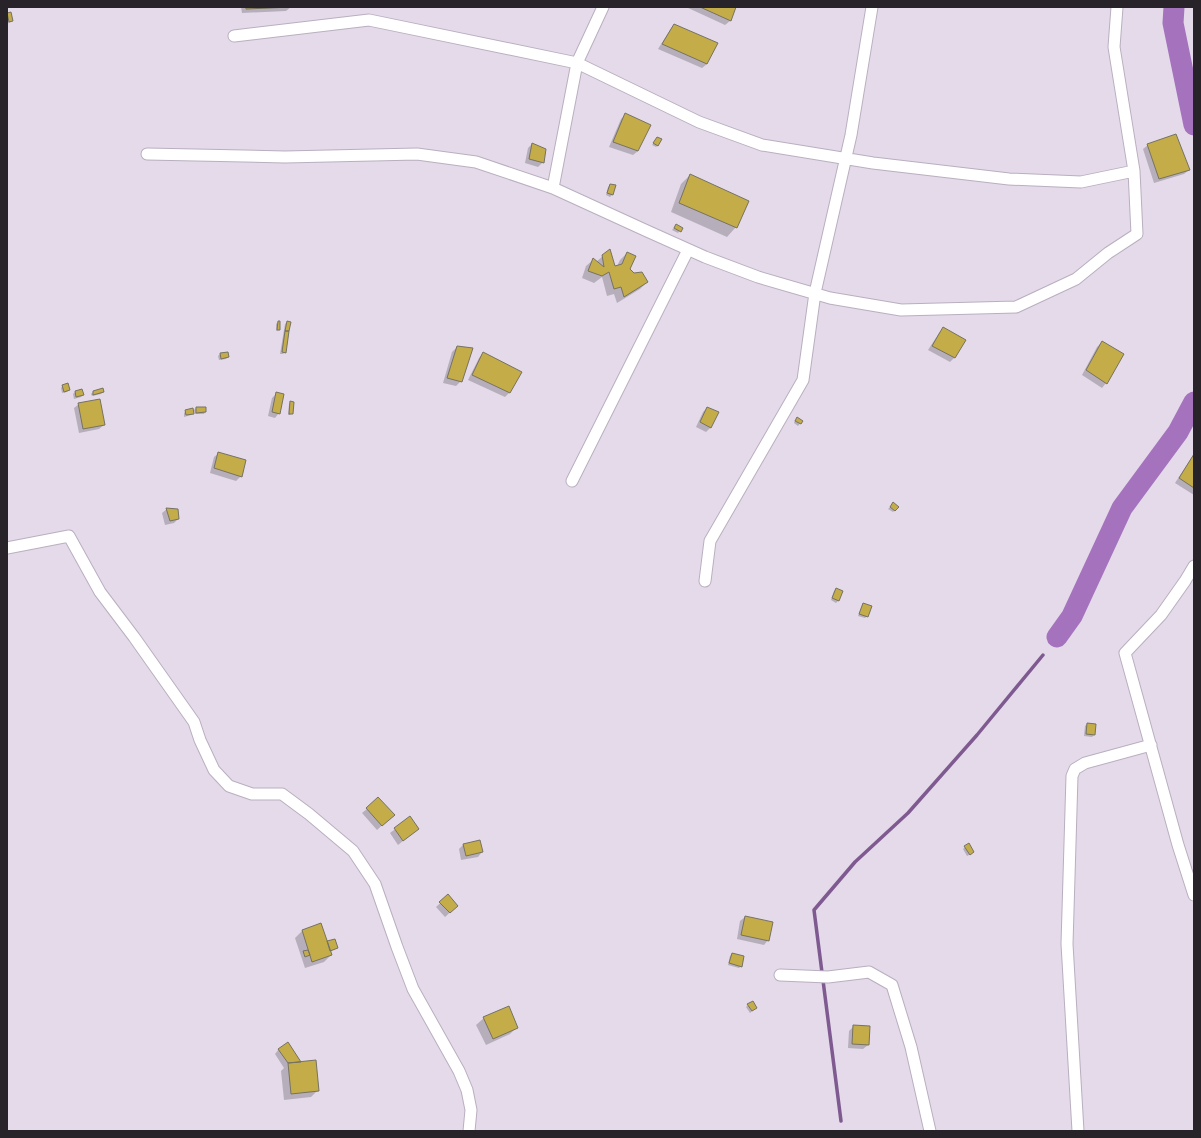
<svg xmlns="http://www.w3.org/2000/svg" width="1201" height="1138" font-family="'Fira Sans Condensed',sans-serif">
<style>
.shadow{fill:#0003}
.lines{fill:none;stroke-linecap:round;stroke-linejoin:round}
.stream{stroke:#7f5a91;stroke-width:3.5}
.river{stroke:#a572bd;stroke-width:21}
.building{fill:#c4ac49;stroke:#767262}
.minor-casing{stroke:#b9afbf;stroke-width:13}
.minor{stroke:#fff;stroke-width:11}
</style>
<rect width="100%" height="100%" fill="#e4daea"/>
<path class="shadow" d="M 241,7 L 291,7 L 286,11 L 242,13 Z
M 686,7 L 735,7 L 730,21 L 725,25 Z
M 10,13 L 12,21 L 7,24 L 7,14 Z
M 674,25 L 716,43 L 707,64 L 702,68 L 658,49 L 670,30 Z
M 625,115 L 638,151 L 633,155 L 609,147 L 621,119 Z
M 657,138 L 658,145 L 656,147 L 652,145 Z
M 532,144 L 543,162 L 538,167 L 525,163 L 528,148 Z
M 1148,145 L 1189,170 L 1184,174 L 1154,183 L 1143,149 Z
M 690,175 L 736,227 L 727,237 L 671,212 L 681,184 Z
M 610,185 L 615,186 L 612,195 L 610,197 L 606,195 L 608,187 Z
M 676,225 L 682,228 L 678,233 L 672,230 Z
M 627,253 L 629,269 L 633,275 L 647,282 L 640,289 L 617,303 L 614,294 L 607,296 L 602,277 L 594,283 L 582,278 L 586,266 L 593,260 L 596,262 L 603,256 L 614,267 L 617,266 L 620,260 Z
M 278,322 L 279,330 L 276,331 L 276,324 Z
M 287,322 L 285,352 L 283,354 L 280,354 L 285,324 Z
M 943,329 L 965,341 L 954,358 L 950,362 L 928,350 L 939,333 Z
M 1102,342 L 1106,383 L 1102,388 L 1082,375 L 1097,347 Z
M 457,347 L 461,381 L 456,386 L 443,383 L 452,352 Z
M 227,353 L 228,357 L 226,359 L 219,360 L 218,356 L 220,354 Z
M 483,353 L 520,373 L 509,393 L 505,397 L 468,380 L 479,358 Z
M 63,386 L 69,390 L 67,392 L 62,393 L 61,388 Z
M 81,390 L 83,395 L 81,397 L 74,399 L 73,394 L 75,392 Z
M 93,392 L 103,392 L 101,394 L 92,396 L 91,394 Z
M 277,393 L 279,413 L 275,418 L 268,416 L 272,398 Z
M 291,402 L 292,413 L 290,415 L 288,415 L 289,404 Z
M 79,404 L 104,425 L 99,429 L 79,433 L 74,408 Z
M 196,408 L 205,412 L 204,414 L 195,414 L 194,410 Z
M 707,408 L 711,427 L 706,432 L 696,427 L 703,412 Z
M 186,411 L 193,413 L 191,415 L 184,417 L 184,413 Z
M 795,420 L 802,421 L 798,426 L 794,423 Z
M 219,453 L 241,476 L 236,481 L 210,473 L 214,457 Z
M 1194,455 L 1194,495 L 1175,483 L 1190,460 Z
M 893,504 L 894,511 L 893,512 L 888,509 Z
M 167,509 L 178,519 L 174,523 L 165,525 L 162,513 Z
M 836,589 L 842,591 L 838,601 L 836,603 L 831,600 L 834,591 Z
M 863,604 L 867,616 L 865,618 L 858,616 L 862,606 Z
M 1087,724 L 1094,735 L 1092,737 L 1084,736 L 1085,726 Z
M 367,809 L 389,819 L 377,830 L 362,813 Z
M 410,818 L 418,829 L 398,845 L 390,833 Z
M 479,841 L 482,852 L 478,857 L 461,860 L 459,849 L 463,845 Z
M 965,847 L 971,854 L 967,856 L 963,849 Z
M 448,896 L 457,906 L 445,917 L 436,907 Z
M 745,917 L 768,940 L 764,945 L 737,939 L 740,921 Z
M 320,924 L 327,943 L 337,948 L 330,952 L 331,955 L 324,962 L 305,968 L 295,938 L 302,931 Z
M 732,954 L 741,966 L 739,968 L 728,965 L 730,956 Z
M 748,1005 L 756,1008 L 750,1013 L 746,1007 Z
M 484,1018 L 517,1027 L 510,1034 L 486,1045 L 476,1025 Z
M 854,1026 L 868,1045 L 863,1049 L 848,1048 L 849,1031 Z
M 279,1049 L 318,1090 L 311,1097 L 284,1100 L 281,1071 L 284,1068 L 275,1054 Z"/>
<g class="lines">
<path class="stream" d="M 841,1121 L 814,910 L 855,862 L 908,813 L 977,735 L 1043,655"/>
<path class="river" d="M 1174,7 L 1173,23 L 1194,125
M 1057,637 L 1072,616 L 1122,508 L 1178,432 L 1194,402"/>
</g>
<path class="building" d="M 246,7 L 292,7 L 246,9 Z
M 700,7 L 736,7 L 731,21 Z
M 11,12 L 13,21 L 9,22 L 7,13 Z
M 674,24 L 718,43 L 707,64 L 662,44 Z
M 625,113 L 651,125 L 638,151 L 613,142 Z
M 1176,134 L 1190,170 L 1159,179 L 1147,144 Z
M 657,137 L 662,139 L 658,146 L 653,143 Z
M 532,143 L 546,149 L 544,163 L 529,159 Z
M 690,174 L 749,201 L 737,228 L 679,203 Z
M 610,184 L 616,185 L 613,195 L 607,193 Z
M 676,224 L 683,228 L 681,232 L 674,228 Z
M 610,249 L 615,266 L 622,264 L 627,252 L 636,256 L 630,269 L 634,273 L 642,272 L 648,282 L 624,297 L 621,287 L 614,289 L 609,272 L 602,276 L 588,271 L 593,258 L 604,267 L 602,255 Z
M 278,321 L 280,321 L 280,330 L 277,330 Z
M 287,321 L 291,322 L 289,331 L 285,331 Z
M 943,327 L 966,340 L 955,358 L 932,346 Z
M 285,331 L 289,331 L 286,353 L 282,352 Z
M 1102,341 L 1124,354 L 1107,384 L 1086,370 Z
M 457,346 L 473,348 L 462,382 L 447,378 Z
M 228,352 L 229,357 L 221,359 L 220,353 Z
M 483,352 L 522,372 L 510,393 L 472,375 Z
M 68,383 L 70,390 L 64,392 L 62,385 Z
M 103,388 L 104,392 L 93,395 L 93,391 Z
M 82,389 L 84,395 L 76,397 L 75,391 Z
M 276,392 L 284,394 L 280,414 L 272,412 Z
M 100,399 L 105,425 L 83,429 L 78,403 Z
M 290,401 L 294,402 L 293,414 L 289,414 Z
M 196,407 L 206,407 L 206,412 L 196,413 Z
M 707,407 L 719,412 L 711,428 L 700,422 Z
M 193,408 L 194,414 L 186,415 L 185,410 Z
M 797,417 L 803,421 L 801,424 L 795,421 Z
M 218,452 L 246,460 L 242,477 L 214,468 Z
M 1194,454 L 1194,488 L 1179,478 Z
M 893,502 L 899,507 L 895,511 L 890,507 Z
M 166,508 L 178,509 L 179,519 L 170,521 Z
M 836,588 L 843,591 L 839,601 L 832,598 Z
M 863,603 L 872,606 L 868,617 L 859,614 Z
M 1087,723 L 1096,724 L 1095,735 L 1086,734 Z
M 378,797 L 395,815 L 382,826 L 366,808 Z
M 410,816 L 419,829 L 403,841 L 394,828 Z
M 480,840 L 483,852 L 466,856 L 463,844 Z
M 969,843 L 974,852 L 970,855 L 964,846 Z
M 448,894 L 458,906 L 450,913 L 439,902 Z
M 745,916 L 773,922 L 769,941 L 741,935 Z
M 321,923 L 332,955 L 312,962 L 302,930 Z
M 335,939 L 338,948 L 330,951 L 327,941 Z
M 308,950 L 310,955 L 305,957 L 303,951 Z
M 732,953 L 744,956 L 742,967 L 729,963 Z
M 753,1001 L 757,1008 L 752,1011 L 747,1004 Z
M 509,1006 L 518,1028 L 493,1039 L 483,1017 Z
M 853,1025 L 870,1026 L 869,1045 L 852,1044 Z
M 288,1042 L 301,1062 L 288,1063 L 278,1049 Z
M 316,1060 L 319,1091 L 291,1094 L 288,1063 Z"/>
<g class="lines">
<defs>
<path id="minor" d="M 234,36 L 369,20 L 577,63 L 699,122 L 762,145 L 873,163 L 1009,179 L 1081,182 L 1134,171
M 147,154 L 285,157 L 417,154 L 476,162 L 553,188 L 647,231 L 705,257 L 758,277 L 830,298 L 901,310 L 1016,307 L 1076,279 L 1108,253 L 1137,234 L 1134,171 L 1114,47 L 1117,7
M 553,188 L 577,63 L 603,7
M 572,481 L 688,250
M 7,548 L 69,536 L 100,592 L 134,637 L 194,722 L 200,740 L 214,770 L 229,786 L 252,794 L 282,794 L 309,814 L 353,851 L 375,884 L 397,947 L 413,989 L 459,1071 L 467,1090 L 471,1110 L 469,1131
M 1194,566 L 1185,581 L 1161,615 L 1125,653 L 1178,845 L 1194,895
M 705,581 L 710,541 L 803,380 L 815,293 L 851,135 L 872,7
M 780,975 L 828,977 L 869,972 L 892,985 L 911,1047 L 930,1131
M 1078,1131 L 1067,944 L 1072,776 L 1075,769 L 1085,763 L 1151,745"/>
</defs>
<use href="#minor" class="minor-casing"/>
<use href="#minor" class="minor"/>
</g>
<rect width="1201" height="1138" fill="none" stroke="#272329" stroke-width="16"/>
</svg>
